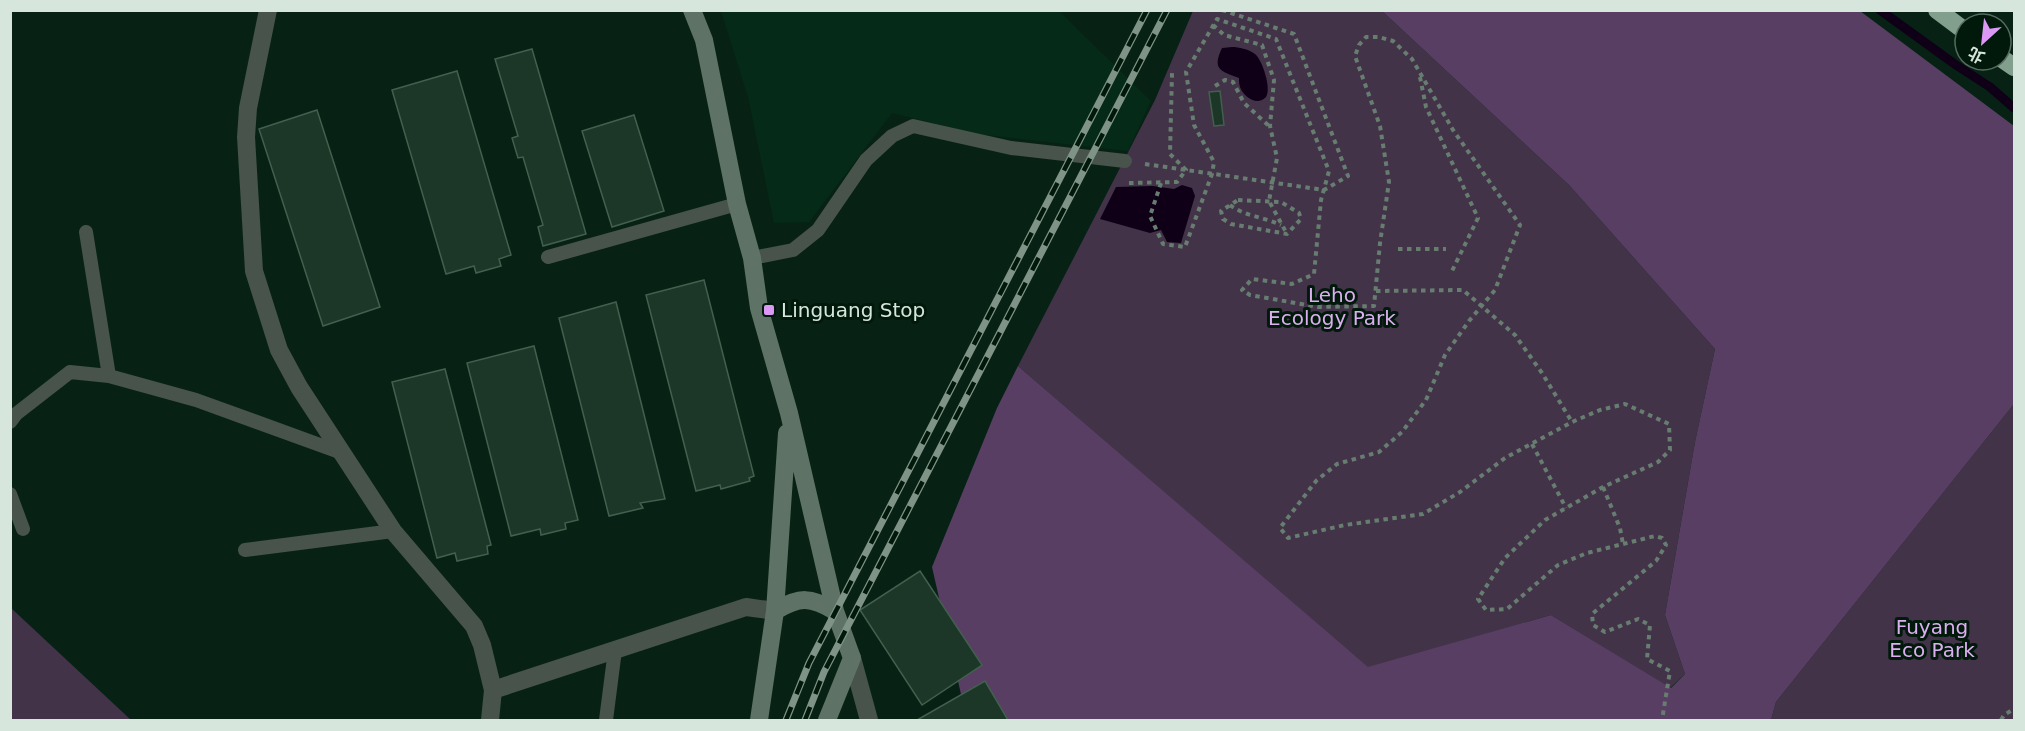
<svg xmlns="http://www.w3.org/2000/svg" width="2025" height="731" font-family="'DejaVu Sans','Noto Sans TC',sans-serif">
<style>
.built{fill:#052a18}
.green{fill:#423349}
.forest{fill:#593e64}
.water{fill:#0f0017}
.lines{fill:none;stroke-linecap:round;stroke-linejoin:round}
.stream{stroke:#0f0017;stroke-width:9}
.building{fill:#1c3728;stroke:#435f4e;stroke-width:1.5}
.path{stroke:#677d70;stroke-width:4;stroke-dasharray:4.5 4.5;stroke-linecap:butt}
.lane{stroke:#47534b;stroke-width:14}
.street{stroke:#47534b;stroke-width:18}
.secondary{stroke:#5f7266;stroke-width:18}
.highway{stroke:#819f8c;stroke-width:18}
.rail-casing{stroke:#7f9387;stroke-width:7}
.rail{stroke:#00190b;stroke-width:4.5;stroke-dasharray:14;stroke-linecap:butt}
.poi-dot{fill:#db99f5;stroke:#00190b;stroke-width:2}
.labels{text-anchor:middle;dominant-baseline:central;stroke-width:6;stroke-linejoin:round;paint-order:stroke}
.park-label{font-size:20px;fill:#dcafef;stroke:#00190b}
.poi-label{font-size:20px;fill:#d7e6dc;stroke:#00190b;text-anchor:start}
</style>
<rect width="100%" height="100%" fill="#072214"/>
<path class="built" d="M 721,11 L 1059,11 L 1151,101 L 1128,151 L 977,134 L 892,113 L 809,222 L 774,223 L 748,97 Z"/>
<path class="green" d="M 1193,11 L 1382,11 L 1569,185 L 1715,349 L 1695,442 L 1665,615 L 1685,674 L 1670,688 L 1551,615 L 1368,668 L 1018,366 L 1155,100 Z
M 2014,404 L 2014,720 L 1771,720 L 1776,702 Z
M 10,608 L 11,608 L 131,720 L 11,720 Z"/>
<path class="forest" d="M 1382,11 L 1860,11 L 2014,126 L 2014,404 L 1776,702 L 1771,720 L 973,720 L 963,703 L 932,567 L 997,408 L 1018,366 L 1368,667 L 1551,615 L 1671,688 L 1685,674 L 1665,615 L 1695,442 L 1715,349 L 1569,185 Z"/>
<path class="water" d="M 1232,47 C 1239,47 1248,49 1255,54 C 1262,59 1272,89 1266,97 C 1257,107 1243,96 1240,87 C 1239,84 1239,81 1239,78 C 1220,71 1212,69 1222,48 Z
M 1182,185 L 1192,188 L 1195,196 L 1181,243 L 1167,242 L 1161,230 L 1150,233 L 1100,219 L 1116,187 L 1153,186 L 1174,189 Z"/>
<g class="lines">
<path class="stream" d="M 1880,10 L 1956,65 L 1990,87 L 2014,108"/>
</g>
<path class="building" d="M 532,49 L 586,234 L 543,246 L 538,227 L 543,225 L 523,157 L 518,158 L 512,138 L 518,136 L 495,59 Z
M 457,71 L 511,255 L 499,259 L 501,266 L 476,273 L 474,266 L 446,274 L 392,90 Z
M 1220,91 L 1224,125 L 1214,126 L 1209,92 Z
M 317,110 L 380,307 L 323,326 L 259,129 Z
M 634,115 L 664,211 L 612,227 L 582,131 Z
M 704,280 L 754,476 L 749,478 L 750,481 L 721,489 L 720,485 L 696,491 L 646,295 Z
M 616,302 L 665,499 L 640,503 L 643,508 L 609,516 L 559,318 Z
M 534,346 L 578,520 L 565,523 L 566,529 L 541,535 L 540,529 L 511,536 L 467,363 Z
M 445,369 L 491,545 L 487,546 L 488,554 L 457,561 L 455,553 L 437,558 L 392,382 Z
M 920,571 L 982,665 L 922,705 L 860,610 Z
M 985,681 L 1008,720 L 917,720 Z"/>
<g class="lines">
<path class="path" d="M 1213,25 L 1224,35 L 1262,45 L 1274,80 L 1270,126 L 1277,158 L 1269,201 L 1287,234
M 1420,77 L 1426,107 L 1478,218 L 1451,273
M 1215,86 L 1225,80 L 1233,82 L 1244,103 L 1269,126
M 1145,164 L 1324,190 L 1348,176 L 1294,34 L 1222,10
M 1129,183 L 1177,182 L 1186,170 L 1170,154 L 1172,73
M 1161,183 L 1150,216 L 1163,244 L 1185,247 L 1212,174 L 1214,162 L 1194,125 L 1186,72 L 1217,19 L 1276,39 L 1329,171 L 1321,200 L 1314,274 L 1292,284 L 1252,279 L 1242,290 L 1250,295 L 1318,307 L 1374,306 L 1380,243 L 1389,182 L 1380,126 L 1355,56 L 1359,45 L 1366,37 L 1379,37 L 1393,41 L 1412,59 L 1453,130 L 1520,225 L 1495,290 L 1469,321 L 1445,355 L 1426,400 L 1402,432 L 1379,452 L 1337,464 L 1316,481 L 1280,528 L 1288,538 L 1345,525 L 1423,514 L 1460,492 L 1505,458 L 1572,422 L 1600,410 L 1625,404 L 1669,424 L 1670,450 L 1658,462 L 1603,487 L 1545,520 L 1505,558 L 1478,599 L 1486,610 L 1507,609 L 1558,565 L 1587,553 L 1655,536 L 1662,538 L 1666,545 L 1656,561 L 1592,614 L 1593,625 L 1605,632 L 1638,619 L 1650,625 L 1647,659 L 1670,671 L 1662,720
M 1238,200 L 1281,202 L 1299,213 L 1301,219 L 1287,234 L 1231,224 L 1223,219 L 1221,211 Z
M 1230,205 C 1244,216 1264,217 1281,225
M 1398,249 L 1446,249
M 1376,291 L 1463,290 L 1515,335 L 1542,373 L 1572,422
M 1532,444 L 1566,508
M 1603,487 L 1620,528 L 1623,544
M 2001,720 L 2004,715 L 2014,709"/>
<path class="lane" d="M 86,232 L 109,376
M 548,257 L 737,204
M 752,258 L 793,250 L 818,230 L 866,160 L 892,136 L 913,126 L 1011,148 L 1125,161
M 10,422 L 16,414 L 70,372 L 109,376 L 196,400 L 342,453
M 10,494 L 23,529
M 245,550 L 393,531
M 606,720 L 615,650"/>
<path class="street" d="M 268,10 L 248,108 L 246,137 L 254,271 L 279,350 L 299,387 L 393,531 L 474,626 L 482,645 L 493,690 L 746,607 L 775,611
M 852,658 L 869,720
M 490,720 L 493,690"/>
<path class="secondary" d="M 692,10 L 704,40 L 737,204 L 752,258 L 759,308 L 789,413 L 835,611 L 852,658 L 827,720
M 775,611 C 800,596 811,597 835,611
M 759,720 L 775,611 L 787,433"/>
<path class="highway" d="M 1937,10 L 1965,31
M 2001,58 L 2014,67"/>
<defs>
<path id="rail" d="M 786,720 L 809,663 L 1147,10
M 805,720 L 824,672 L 1167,10"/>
</defs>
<use href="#rail" class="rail-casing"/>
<use href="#rail" class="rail"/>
</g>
<rect class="poi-dot" x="763" y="304" width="12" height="12" rx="3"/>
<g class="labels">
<g class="park-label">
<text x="1332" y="295">Leho<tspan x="1332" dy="23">Ecology Park</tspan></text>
<text x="1932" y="627">Fuyang<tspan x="1932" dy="23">Eco Park</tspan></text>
</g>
<g class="poi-label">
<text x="781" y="310">Linguang Stop</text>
</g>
</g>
<rect width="2025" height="731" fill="none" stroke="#d7e6dc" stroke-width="24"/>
<g transform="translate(1983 42) rotate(207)"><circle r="28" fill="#00190b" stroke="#566b5f" stroke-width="1.5"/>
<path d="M0-4.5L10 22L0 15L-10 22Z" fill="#db99f5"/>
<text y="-9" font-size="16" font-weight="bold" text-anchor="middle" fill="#d7e6dc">北</text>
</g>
</svg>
